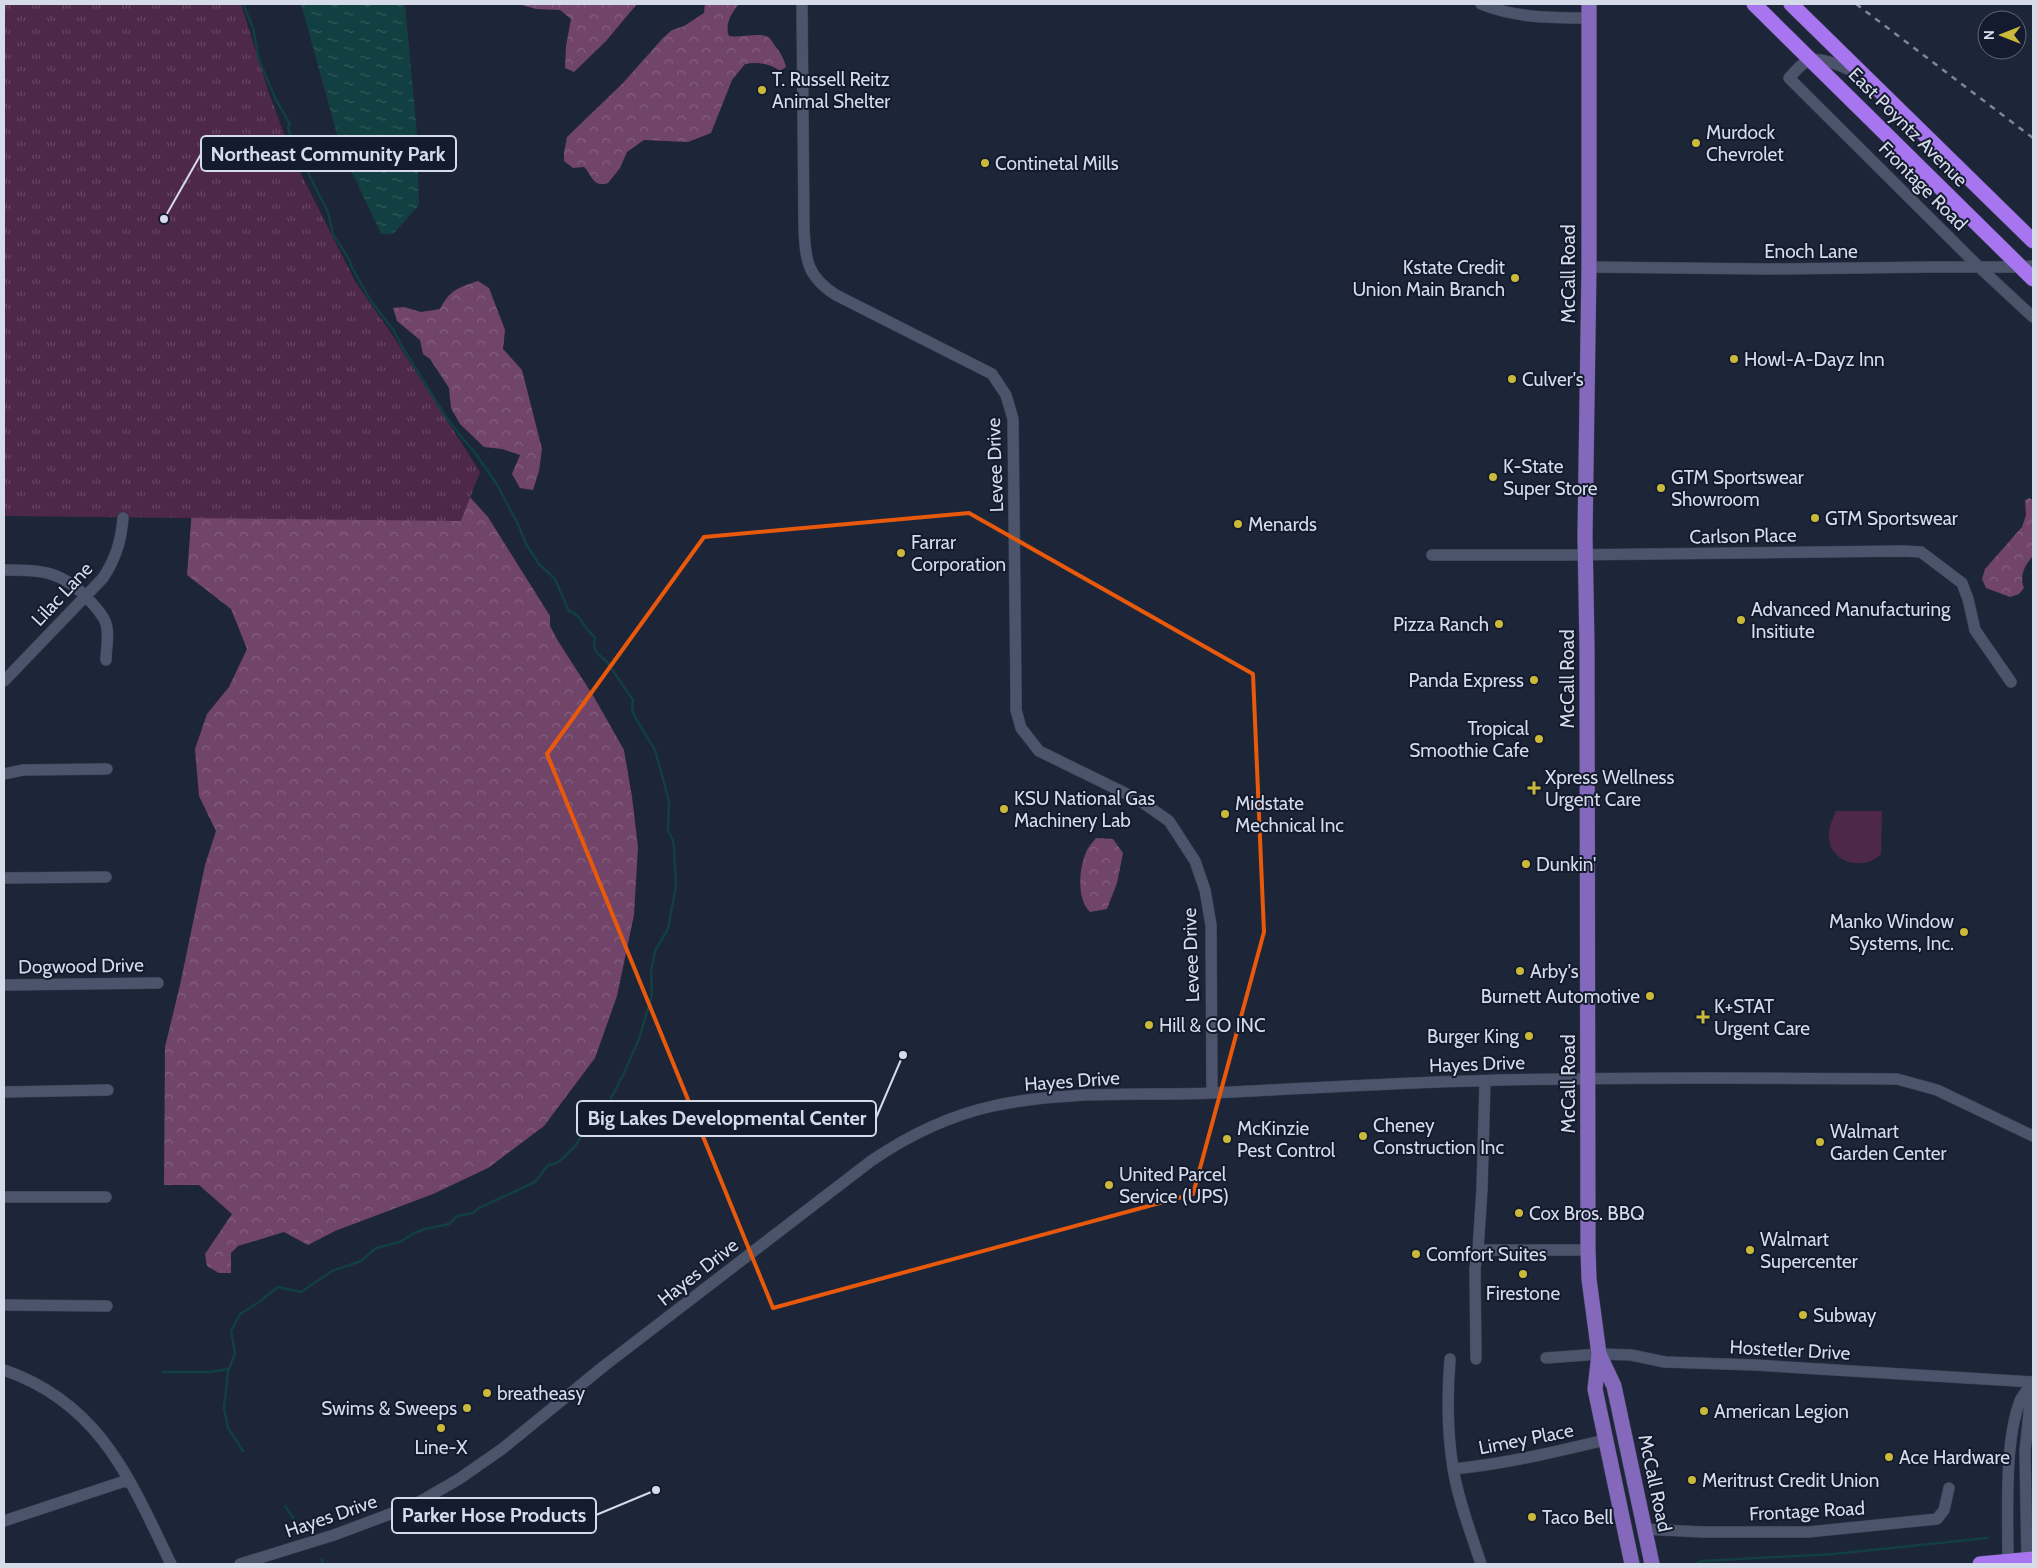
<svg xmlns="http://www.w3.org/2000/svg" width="2037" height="1568" font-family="Cabin,sans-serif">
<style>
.grass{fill:#4e2848}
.forest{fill:url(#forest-crowns)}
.park{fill:url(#park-tufts)}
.water{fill:url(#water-ripples)}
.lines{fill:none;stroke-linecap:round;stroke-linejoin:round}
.stream{stroke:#123f41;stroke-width:2.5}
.minor-casing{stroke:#393f50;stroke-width:12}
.major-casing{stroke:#393f50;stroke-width:16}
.highway-casing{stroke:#393f50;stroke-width:16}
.minor{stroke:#4b546b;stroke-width:11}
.major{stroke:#8368bb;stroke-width:15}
.highway{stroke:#a875f0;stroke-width:15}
.rail{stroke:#7f8596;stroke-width:2.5;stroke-dasharray:6 6;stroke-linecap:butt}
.marked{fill:none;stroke:#e8590c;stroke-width:4;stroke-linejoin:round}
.poi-dot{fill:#cbba39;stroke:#141b2f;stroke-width:2}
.labels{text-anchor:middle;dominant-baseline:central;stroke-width:4;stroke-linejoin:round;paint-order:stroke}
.poi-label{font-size:19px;fill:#d6dbe9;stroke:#141b2f;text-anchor:start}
.street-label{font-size:19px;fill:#d6dbe9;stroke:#141b2f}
.leader{fill:none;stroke:#d6dbe9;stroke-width:2}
.callout-dot{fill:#d6dbe9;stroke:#141b2f;stroke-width:2}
.callout{fill:#141b2f;stroke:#d6dbe9;stroke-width:2}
.callout-label{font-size:20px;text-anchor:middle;font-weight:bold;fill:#d6dbe9}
</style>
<defs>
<pattern id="forest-crowns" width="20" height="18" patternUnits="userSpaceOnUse" patternTransform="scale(1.25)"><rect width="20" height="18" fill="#714569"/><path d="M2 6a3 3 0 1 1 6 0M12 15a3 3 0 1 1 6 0" fill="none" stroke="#845f7e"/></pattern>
<pattern id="park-tufts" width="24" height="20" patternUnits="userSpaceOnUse" patternTransform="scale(1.25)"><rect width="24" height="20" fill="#4e2848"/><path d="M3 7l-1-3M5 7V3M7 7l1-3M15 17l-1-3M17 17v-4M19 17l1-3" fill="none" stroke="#674762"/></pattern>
<pattern id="water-ripples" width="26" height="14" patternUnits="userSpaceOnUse" patternTransform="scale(1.25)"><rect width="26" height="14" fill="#123f41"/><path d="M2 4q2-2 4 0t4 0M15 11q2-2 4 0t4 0" fill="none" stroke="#345a5c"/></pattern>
</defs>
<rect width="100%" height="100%" fill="#1d2539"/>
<path class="grass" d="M 1836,811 L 1882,811 L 1881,854 C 1865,871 1831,864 1829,838 C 1828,829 1832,820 1836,811 Z"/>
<path class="forest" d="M 518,4 L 637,4 L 606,41 L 574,72 L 565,68 L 566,46 L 571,19 L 560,10 L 536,9 Z
M 705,4 L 739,4 C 732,12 724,25 729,36 C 739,38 761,32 768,37 C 771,39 773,43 775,46 C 781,53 784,59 786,67 L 780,71 C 769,63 758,62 745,64 L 732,80 L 711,133 L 688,142 L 644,140 L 627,152 L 620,168 L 608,183 C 593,188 592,175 584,167 L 573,168 L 564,161 L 564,153 L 567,137 L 623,83 L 663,38 L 672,30 L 684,26 L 704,13 Z
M 478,281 L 489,288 L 505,330 L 503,349 L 522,370 L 542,449 L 539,471 L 533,490 L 520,488 L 512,474 L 520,455 L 502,449 L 484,447 L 460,424 L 451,408 L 449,388 L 430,359 L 423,354 L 420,340 L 397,321 L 393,308 L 404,307 L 421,312 L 440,309 C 450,290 457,288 478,281 Z
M 457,483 L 488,517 L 550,616 L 550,626 L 558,641 L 594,697 L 624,750 L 632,797 L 638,847 L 634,915 L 617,996 L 595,1058 L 544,1126 L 488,1168 L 433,1194 L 335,1231 L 308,1245 L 284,1232 L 238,1246 L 231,1253 L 231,1273 L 219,1273 L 207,1266 L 205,1254 L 232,1214 L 199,1185 L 164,1185 L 165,1047 L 180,985 L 205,865 L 216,831 L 199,796 L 195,749 L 207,714 L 229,687 L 247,649 L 231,609 L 187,575 L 192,509 Z
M 2030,498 L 2033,501 L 2033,556 C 2025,565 2019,575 2024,588 L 2019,594 L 2010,597 L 1986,588 L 1982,579 L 1985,569 L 2022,527 L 2026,515 L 2025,500 Z
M 1096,838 L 1113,839 L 1123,853 L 1117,883 L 1107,909 L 1090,912 C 1076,898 1079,867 1087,850 C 1089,846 1093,842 1096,838 Z"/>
<path class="park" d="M 4,4 L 241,4 L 269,93 L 293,158 L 355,281 L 393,336 L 480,472 L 461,521 L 4,516 Z"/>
<path class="water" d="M 301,4 L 405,4 L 417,134 L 419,205 L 393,234 L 381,234 L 341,149 Z"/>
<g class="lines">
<path class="stream" d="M 243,4 L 253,28 L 259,60 L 276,100 L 290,124 L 288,126 L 293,150 L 303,163 L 328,212 L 333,234 L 350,261 L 351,266 L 371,301 L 394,331 L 401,345 L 446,417 L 463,439 L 473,450 L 496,483 L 518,524 L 526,544 L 539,564 L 555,579 L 569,611 C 583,615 583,630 595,637 L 594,647 L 597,653 L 607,662 L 633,700 L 632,708 L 635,717 L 655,750 L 669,801 L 668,831 L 673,840 L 674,848 L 676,886 L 668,929 L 655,951 L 651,973 L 652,993 L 650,1002 L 639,1039 L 623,1075 L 605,1110 L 584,1132 L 575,1146 L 562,1159 L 555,1164 L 548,1165 L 535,1182 L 479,1208 L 473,1213 L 457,1216 L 449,1224 L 425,1229 L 414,1233 L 400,1242 L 376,1248 L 361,1261 L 332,1271 L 301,1292 L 278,1287 L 259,1302 L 240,1314 L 231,1331 L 235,1353 L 228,1372 L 224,1408 L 228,1428 L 243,1451
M 163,1372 L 210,1372 L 229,1369
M 285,1506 L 304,1534
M 322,1564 L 322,1559
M 1695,1564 L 1702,1561 L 1834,1554 L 1987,1538"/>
<defs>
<path id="minor" d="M 802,4 L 804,228 C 805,259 807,277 836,295 L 992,374 L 1006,395 L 1013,419 L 1016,694 L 1016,710 L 1021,728 L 1039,751 L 1139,800 L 1169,821 L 1195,861 L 1205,890 L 1211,925 L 1212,1093
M 1481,4 C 1515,18 1552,18 1589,18
M 1857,73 C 1846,68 1823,57 1811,60 C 1802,62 1795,72 1789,78 L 1979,267 L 2033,317
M 1589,267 L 1768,269 L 1932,267 L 2021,267 L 2033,266
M 1432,555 L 1566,555 L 1903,551 L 1921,552 L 1962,583 L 1968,599 L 1975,630 L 2011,682
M 4,570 C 44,570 63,571 91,602 C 96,608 102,614 105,621 C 110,632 106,648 106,660
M 4,681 L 103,578 C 116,558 121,541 123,518
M 4,774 L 23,770 L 107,769
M 4,878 L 106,877
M 4,985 L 158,983
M 4,1092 L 108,1090
M 4,1197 L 106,1197
M 1478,1250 L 1588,1250
M 4,1305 L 107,1306
M 1546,1358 L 1599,1354 L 1631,1355 L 1665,1362 L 1755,1365 L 2033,1382
M 1450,1359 C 1447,1396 1447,1431 1453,1468 C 1458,1500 1471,1533 1481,1564
M 1476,1359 L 1475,1268 L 1478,1250 L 1482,1189 L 1485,1081
M 4,1370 C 100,1403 130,1479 171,1564
M 1453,1469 C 1505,1464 1554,1452 1605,1440
M 4,1521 L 128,1480
M 1644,1529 L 1702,1532 L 1808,1532 L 1937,1519 L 1944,1510 L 1949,1488
M 2027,1559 L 2025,1451 L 2032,1383
M 2008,1561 C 2008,1517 2004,1442 2020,1401 C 2023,1394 2029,1388 2033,1382
M 240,1564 L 334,1535 L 414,1505 L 459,1479 L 502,1449 L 604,1366 L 871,1161 C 909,1135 948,1116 993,1106 C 1065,1090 1140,1096 1212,1093 C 1330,1087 1449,1080 1567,1079 C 1677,1077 1787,1078 1897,1079 L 1937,1090 L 2033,1136"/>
<path id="major" d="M 1589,4 L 1589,267 L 1585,536 L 1587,647 L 1588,1250 L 1589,1279 L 1599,1354 L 1595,1389 L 1632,1564
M 1599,1354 L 1614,1386 L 1652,1564"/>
<path id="highway" d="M 1754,4 L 2033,279
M 1791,4 L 2033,241
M 1980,1564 L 2033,1559"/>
</defs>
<use href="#minor" class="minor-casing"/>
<use href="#major" class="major-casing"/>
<use href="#highway" class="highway-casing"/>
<use href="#minor" class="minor"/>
<use href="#major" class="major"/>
<use href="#highway" class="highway"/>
<path class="rail" d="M 1856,4 L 2033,138"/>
</g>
<path class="marked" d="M 969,513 L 1253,674 L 1264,932 L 1193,1194 L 773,1308 L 547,754 L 704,537 Z"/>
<g class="poi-dot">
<circle cx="762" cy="90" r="5"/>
<circle cx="1696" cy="143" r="5"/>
<circle cx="985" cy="163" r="5"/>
<circle cx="1515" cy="278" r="5"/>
<circle cx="1734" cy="359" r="5"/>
<circle cx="1512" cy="379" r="5"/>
<circle cx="1493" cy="477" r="5"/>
<circle cx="1661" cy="488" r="5"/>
<circle cx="1815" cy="518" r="5"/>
<circle cx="1238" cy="524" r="5"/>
<circle cx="901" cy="553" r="5"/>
<circle cx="1741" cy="620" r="5"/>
<circle cx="1499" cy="624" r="5"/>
<circle cx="1534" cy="680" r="5"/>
<circle cx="1539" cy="739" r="5"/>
<path d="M1531.5 780.5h5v5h5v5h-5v5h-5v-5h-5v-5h5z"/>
<circle cx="1004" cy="809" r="5"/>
<circle cx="1225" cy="814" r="5"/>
<circle cx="1526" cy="864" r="5"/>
<circle cx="1964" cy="932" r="5"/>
<circle cx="1520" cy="971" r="5"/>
<circle cx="1650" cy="996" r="5"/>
<path d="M1700.5 1009.5h5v5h5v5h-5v5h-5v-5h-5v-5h5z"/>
<circle cx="1149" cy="1025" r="5"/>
<circle cx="1529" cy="1036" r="5"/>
<circle cx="1363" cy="1136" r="5"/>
<circle cx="1227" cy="1139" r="5"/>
<circle cx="1820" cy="1142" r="5"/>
<circle cx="1109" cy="1185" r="5"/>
<circle cx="1519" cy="1213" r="5"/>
<circle cx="1750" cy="1250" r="5"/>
<circle cx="1416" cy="1254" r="5"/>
<circle cx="1523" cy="1274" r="5"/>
<circle cx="1803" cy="1315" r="5"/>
<circle cx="487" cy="1393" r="5"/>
<circle cx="467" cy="1408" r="5"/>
<circle cx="1704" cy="1411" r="5"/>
<circle cx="441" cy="1428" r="5"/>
<circle cx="1889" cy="1457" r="5"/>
<circle cx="1692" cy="1480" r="5"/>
<circle cx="1532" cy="1517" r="5"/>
</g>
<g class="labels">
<g class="poi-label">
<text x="772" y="79">T. Russell Reitz<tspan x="772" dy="22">Animal Shelter</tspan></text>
<text x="1706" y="132">Murdock<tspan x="1706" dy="22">Chevrolet</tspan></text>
<text x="995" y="163">Continetal Mills</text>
<text x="1505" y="267" text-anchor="end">Kstate Credit<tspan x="1505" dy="22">Union Main Branch</tspan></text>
<text x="1744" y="359">Howl-A-Dayz Inn</text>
<text x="1522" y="379">Culver's</text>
<text x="1503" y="466">K-State<tspan x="1503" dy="22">Super Store</tspan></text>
<text x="1671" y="477">GTM Sportswear<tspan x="1671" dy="22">Showroom</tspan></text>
<text x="1825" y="518">GTM Sportswear</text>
<text x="1248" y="524">Menards</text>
<text x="911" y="542">Farrar<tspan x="911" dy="22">Corporation</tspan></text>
<text x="1751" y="609">Advanced Manufacturing<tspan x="1751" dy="22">Insitiute</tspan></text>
<text x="1489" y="624" text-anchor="end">Pizza Ranch</text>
<text x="1524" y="680" text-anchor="end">Panda Express</text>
<text x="1529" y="728" text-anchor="end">Tropical<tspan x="1529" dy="22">Smoothie Cafe</tspan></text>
<text x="1545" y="777">Xpress Wellness<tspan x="1545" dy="22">Urgent Care</tspan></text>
<text x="1014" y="798">KSU National Gas<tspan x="1014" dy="22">Machinery Lab</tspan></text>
<text x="1235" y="803">Midstate<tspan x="1235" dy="22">Mechnical Inc</tspan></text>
<text x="1536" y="864">Dunkin'</text>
<text x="1954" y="921" text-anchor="end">Manko Window<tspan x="1954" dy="22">Systems, Inc.</tspan></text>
<text x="1530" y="971">Arby's</text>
<text x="1640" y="996" text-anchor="end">Burnett Automotive</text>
<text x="1714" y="1006">K+STAT<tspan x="1714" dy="22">Urgent Care</tspan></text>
<text x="1159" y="1025">Hill &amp; CO INC</text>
<text x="1519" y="1036" text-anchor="end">Burger King</text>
<text x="1373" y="1125">Cheney<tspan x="1373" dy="22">Construction Inc</tspan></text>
<text x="1237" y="1128">McKinzie<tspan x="1237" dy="22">Pest Control</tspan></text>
<text x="1830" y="1131">Walmart<tspan x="1830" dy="22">Garden Center</tspan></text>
<text x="1119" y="1174">United Parcel<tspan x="1119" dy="22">Service (UPS)</tspan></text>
<text x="1529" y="1213">Cox Bros. BBQ</text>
<text x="1760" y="1239">Walmart<tspan x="1760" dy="22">Supercenter</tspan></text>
<text x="1426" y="1254">Comfort Suites</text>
<text x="1523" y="1293" text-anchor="middle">Firestone</text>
<text x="1813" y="1315">Subway</text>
<text x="497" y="1393">breatheasy</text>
<text x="457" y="1408" text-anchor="end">Swims &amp; Sweeps</text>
<text x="1714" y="1411">American Legion</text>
<text x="441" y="1447" text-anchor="middle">Line-X</text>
<text x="1899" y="1457">Ace Hardware</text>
<text x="1702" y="1480">Meritrust Credit Union</text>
<text x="1542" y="1517">Taco Bell</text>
</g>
<g class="street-label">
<text transform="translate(1908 127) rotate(45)">East Poyntz Avenue</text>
<text transform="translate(1923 186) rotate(45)">Frontage Road</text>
<text x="1811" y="251">Enoch Lane</text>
<text transform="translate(1568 274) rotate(-90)">McCall Road</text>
<text transform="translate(995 465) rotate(-92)">Levee Drive</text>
<text transform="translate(1743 536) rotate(-1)">Carlson Place</text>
<text transform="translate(62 594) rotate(-47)">Lilac Lane</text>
<text transform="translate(1567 679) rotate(-90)">McCall Road</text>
<text transform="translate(1191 955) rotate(-92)">Levee Drive</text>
<text transform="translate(81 966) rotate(-1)">Dogwood Drive</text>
<text transform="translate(1477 1064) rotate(-2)">Hayes Drive</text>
<text transform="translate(1072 1081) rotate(-4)">Hayes Drive</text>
<text transform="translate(1568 1084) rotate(-90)">McCall Road</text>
<text transform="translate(698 1272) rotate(-38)">Hayes Drive</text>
<text transform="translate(1790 1350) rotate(3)">Hostetler Drive</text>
<text transform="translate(1526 1439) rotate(-11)">Limey Place</text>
<text transform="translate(1655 1483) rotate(78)">McCall Road</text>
<text transform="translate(1807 1511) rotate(-3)">Frontage Road</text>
<text transform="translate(331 1516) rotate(-19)">Hayes Drive</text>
</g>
</g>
<path class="leader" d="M164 219L201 154M903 1055L876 1118M656 1490L596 1515"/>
<g class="callout-dot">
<circle cx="164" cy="219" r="5"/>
<circle cx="903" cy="1055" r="5"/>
<circle cx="656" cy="1490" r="5"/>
</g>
<g class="callout">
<rect x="201" y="136" width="255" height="35" rx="5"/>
<rect x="577" y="1101" width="299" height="35" rx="5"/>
<rect x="392" y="1498" width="204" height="35" rx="5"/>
</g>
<g class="callout-label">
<text x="328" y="161">Northeast Community Park</text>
<text x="727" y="1125">Big Lakes Developmental Center</text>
<text x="494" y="1522">Parker Hose Products</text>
</g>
<rect width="2037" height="1568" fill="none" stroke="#d6dbe9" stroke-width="10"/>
<g transform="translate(2002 35) rotate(270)"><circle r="24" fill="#141b2f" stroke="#626879"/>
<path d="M0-4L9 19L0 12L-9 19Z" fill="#cbba39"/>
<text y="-8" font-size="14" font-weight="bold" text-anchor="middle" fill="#d6dbe9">N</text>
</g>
</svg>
